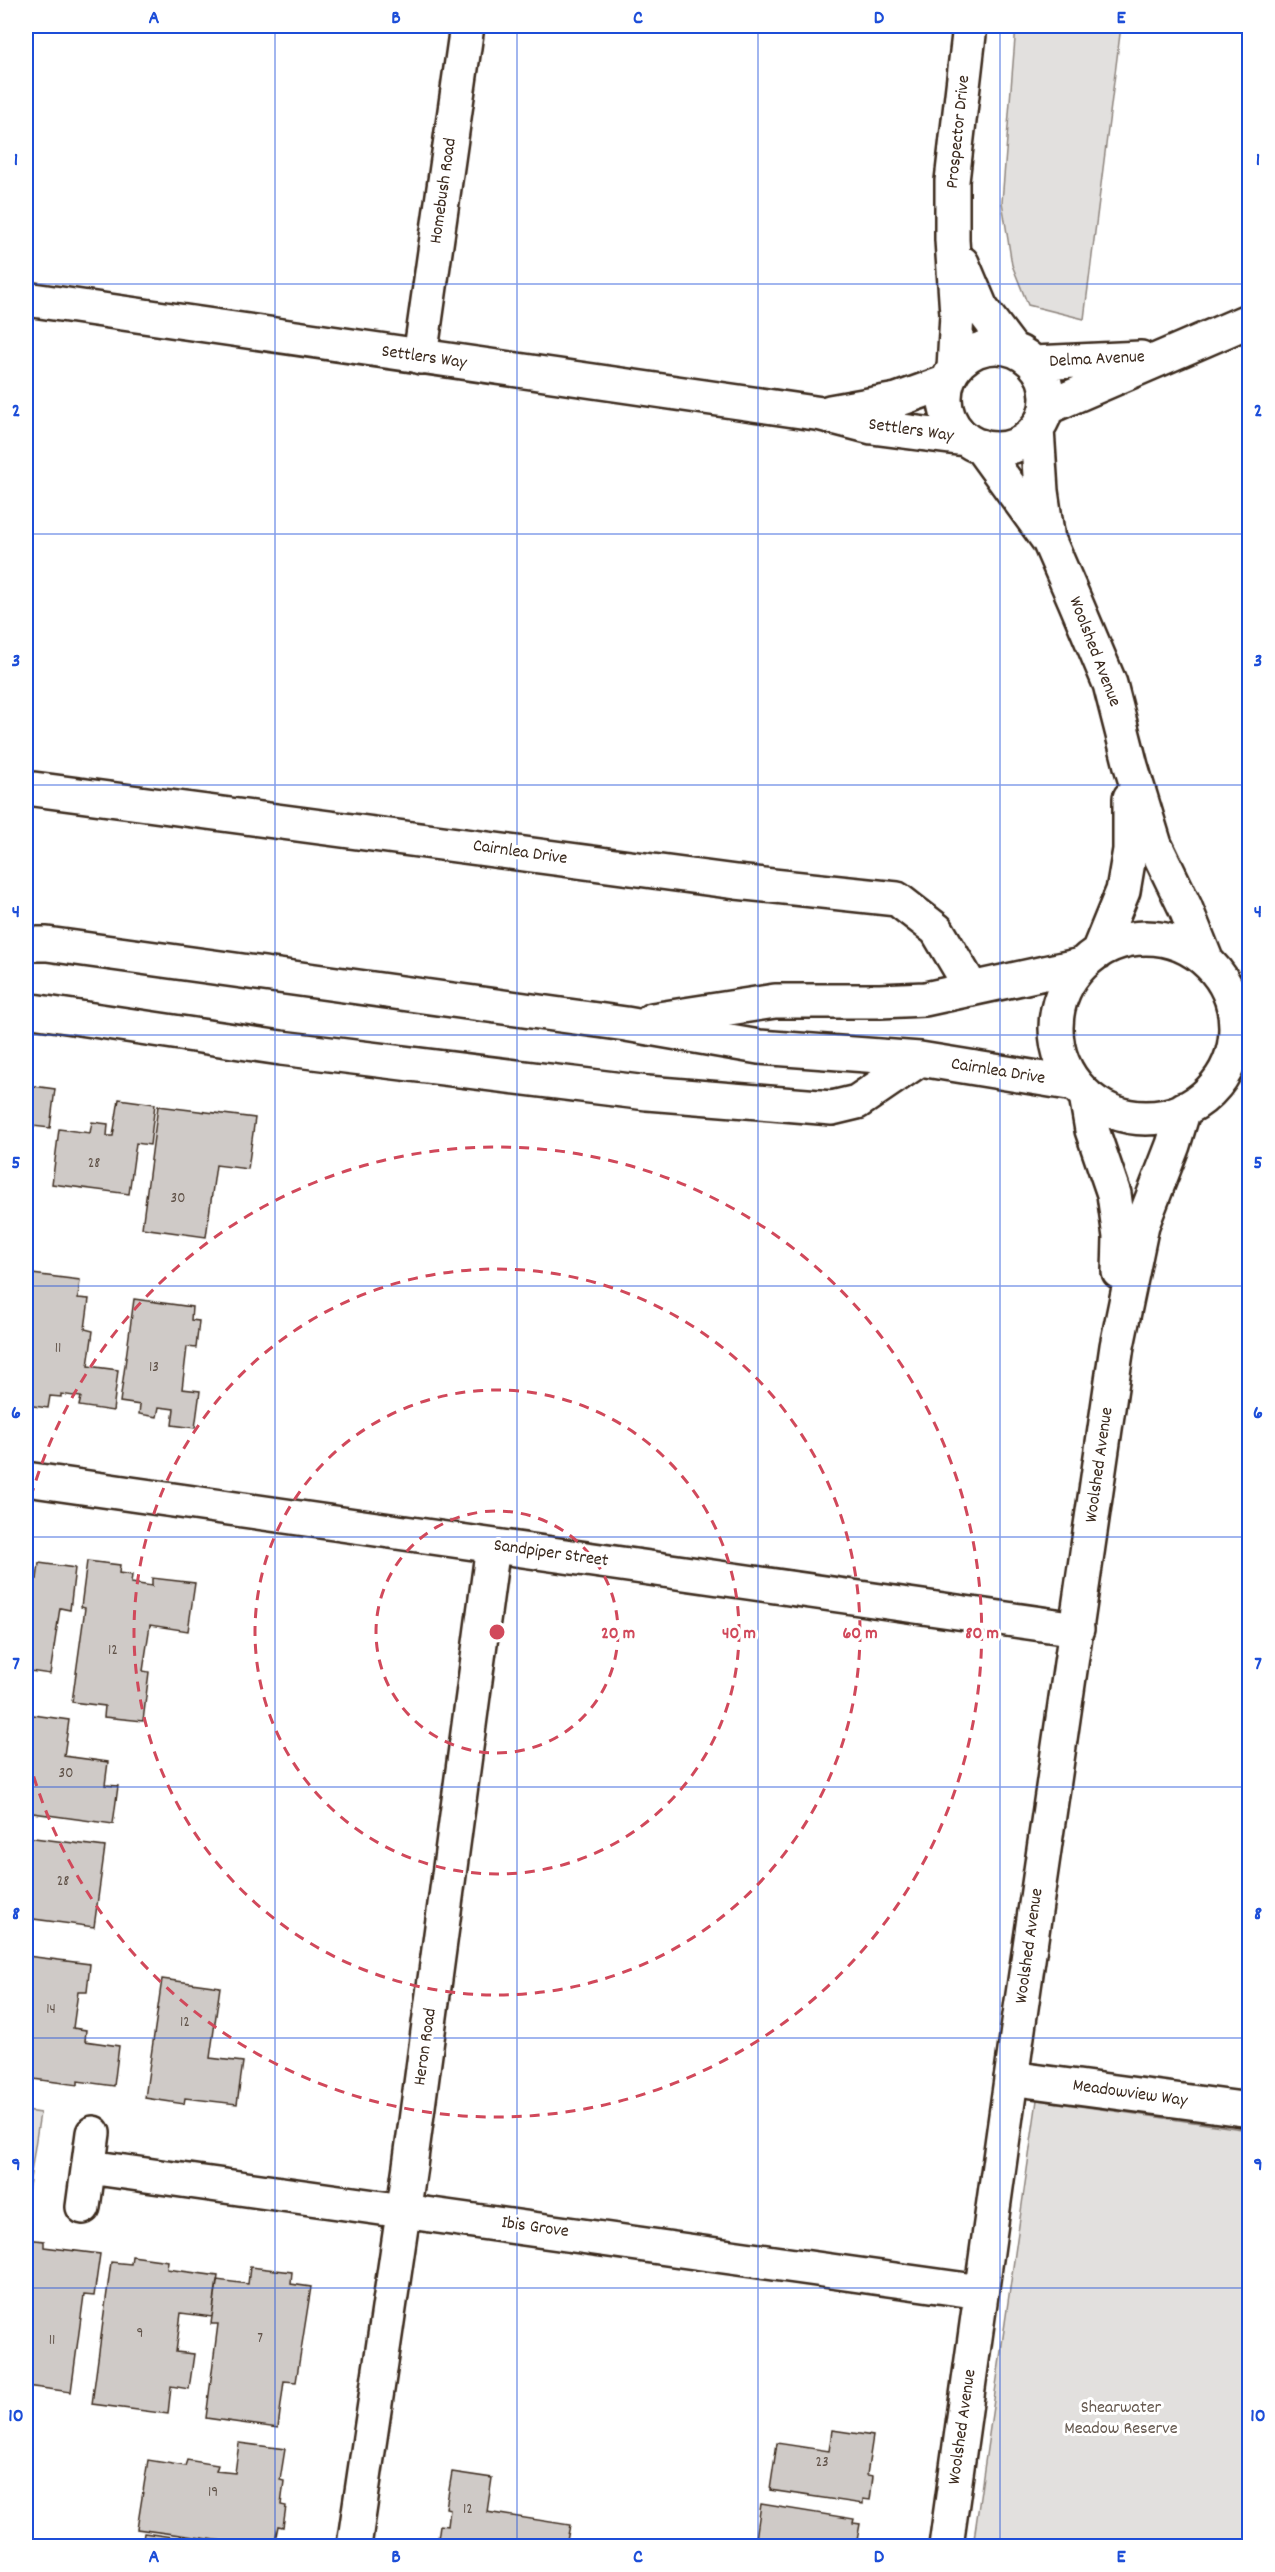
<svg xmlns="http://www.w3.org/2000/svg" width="1275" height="2572" font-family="Dekko,sans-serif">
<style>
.green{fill:#e2e0de;stroke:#8e857e;stroke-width:1.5}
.building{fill:#cfcac7;stroke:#3b2a1e;stroke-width:1.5}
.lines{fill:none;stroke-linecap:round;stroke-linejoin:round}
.minor-casing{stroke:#3b2a1e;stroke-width:38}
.minor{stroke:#fff;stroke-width:33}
.grid{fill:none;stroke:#1d4ed8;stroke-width:1.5;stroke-opacity:0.55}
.ring{fill:none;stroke:#d1495b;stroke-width:3;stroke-dasharray:10 8}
.labels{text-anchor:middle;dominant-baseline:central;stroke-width:6;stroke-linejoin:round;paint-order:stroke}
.number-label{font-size:15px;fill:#605248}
.street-label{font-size:18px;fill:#3b2a1e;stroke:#fff}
.park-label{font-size:18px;fill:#65584e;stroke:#fff}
.centre{fill:#d1495b;stroke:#fff;stroke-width:3}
.ring-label{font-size:18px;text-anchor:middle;font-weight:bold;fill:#d1495b;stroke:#fff;stroke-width:6;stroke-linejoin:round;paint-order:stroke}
.neatline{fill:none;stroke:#1d4ed8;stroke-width:2}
.grid-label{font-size:20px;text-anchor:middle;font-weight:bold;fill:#1d4ed8}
</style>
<rect width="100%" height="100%" fill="#fff"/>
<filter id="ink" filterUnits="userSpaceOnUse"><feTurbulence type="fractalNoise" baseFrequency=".0167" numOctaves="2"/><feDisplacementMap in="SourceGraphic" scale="12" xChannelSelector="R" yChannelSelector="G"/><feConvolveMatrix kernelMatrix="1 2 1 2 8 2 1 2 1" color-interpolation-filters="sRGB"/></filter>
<g filter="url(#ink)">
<path class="green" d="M 1016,26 L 1121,26 L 1084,319 L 1028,305 L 1012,265 L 1002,202 Z
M 1037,2100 L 1249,2130 L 1249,2546 L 973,2546 Z
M 26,2111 L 40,2113 L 26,2206 Z"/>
<path class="building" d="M 26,1085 L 55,1089 L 50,1128 L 33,1126 L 28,1165 L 26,1165 Z
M 119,1099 L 155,1104 L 150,1145 L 136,1143 L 129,1194 L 52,1184 L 59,1129 L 90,1133 L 92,1122 L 108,1124 L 107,1136 L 113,1136 Z
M 158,1106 L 255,1118 L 248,1169 L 216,1165 L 206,1237 L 142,1228 Z
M 32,1274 L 80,1280 L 78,1298 L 89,1299 L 85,1329 L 93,1331 L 88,1366 L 118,1370 L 113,1411 L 79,1406 L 81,1397 L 61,1394 L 61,1397 L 50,1396 L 48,1408 L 26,1405 L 26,1325 Z
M 134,1299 L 192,1307 L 191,1320 L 199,1321 L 196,1348 L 187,1347 L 182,1389 L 200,1391 L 195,1428 L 172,1425 L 174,1409 L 159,1407 L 157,1417 L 139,1414 L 140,1405 L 120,1402 Z
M 87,1561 L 120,1565 L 119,1573 L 132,1575 L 131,1583 L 152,1586 L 152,1578 L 195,1583 L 188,1631 L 150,1625 L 143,1671 L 149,1672 L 143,1721 L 104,1717 L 105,1706 L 72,1702 L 85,1608 L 81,1607 Z
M 39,1563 L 75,1568 L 70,1610 L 60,1608 L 50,1674 L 30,1671 L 29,1681 L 26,1681 L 26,1577 L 37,1579 Z
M 26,1714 L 69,1720 L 64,1756 L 108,1762 L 105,1785 L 118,1786 L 113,1824 L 26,1812 Z
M 26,1837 L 105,1847 L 94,1927 L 26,1918 Z
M 27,1956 L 90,1964 L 87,1992 L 78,1992 L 73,2028 L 86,2030 L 85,2041 L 119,2046 L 114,2086 L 78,2081 L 78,2085 L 26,2078 Z
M 162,1979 L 220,1987 L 210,2058 L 243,2062 L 237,2104 L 185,2098 L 184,2104 L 145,2098 Z
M 26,2239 L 44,2241 L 44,2247 L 100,2254 L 94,2296 L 84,2295 L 71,2392 L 26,2386 Z
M 132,2256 L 168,2261 L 167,2269 L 218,2276 L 212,2317 L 181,2313 L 176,2352 L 194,2354 L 189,2389 L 171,2386 L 168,2414 L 92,2404 L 111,2262 L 131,2264 Z
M 250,2267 L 292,2272 L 291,2284 L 311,2287 L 296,2382 L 284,2381 L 278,2428 L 206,2418 L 218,2324 L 211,2324 L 217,2280 L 248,2284 Z
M 832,2430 L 873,2436 L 867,2475 L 873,2476 L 870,2500 L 863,2499 L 863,2504 L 770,2490 L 777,2443 L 829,2451 Z
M 239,2443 L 285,2449 L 280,2480 L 284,2481 L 281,2505 L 286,2506 L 283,2527 L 278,2526 L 274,2546 L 259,2546 L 137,2529 L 148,2460 L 185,2466 L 187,2460 L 218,2465 L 216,2471 L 235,2473 Z
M 452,2472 L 492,2478 L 487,2512 L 570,2525 L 566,2546 L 432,2546 L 434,2539 L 438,2539 L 440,2525 L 448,2526 L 450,2509 L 446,2508 Z
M 761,2504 L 854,2519 L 853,2523 L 860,2524 L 856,2546 L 755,2546 Z
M 144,2533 L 193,2540 L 192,2546 L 142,2546 Z
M 202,2541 L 237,2546 L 201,2546 Z"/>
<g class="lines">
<defs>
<path id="minor" d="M 962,263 L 981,308 L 1012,349
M 26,299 L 822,414 L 872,427 L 965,439
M945 398a51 51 0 1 1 102 0a51 51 0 1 1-102 0Z
M 420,357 L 467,26
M 1034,363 L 1141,358
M 954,369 L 957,314 L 952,240 L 952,181 L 970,26
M 1046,408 L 1250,320
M 830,412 L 897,400 L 947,382
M 1037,429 L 1041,491 L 1047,533
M 980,446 L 1049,541 L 1075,601 L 1110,684 L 1131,766 L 1155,845 L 1185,907 L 1207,962
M 26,788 L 736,882 L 897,899 L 937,930 L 972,989
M1056 1028a90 90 0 1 1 180 0a90 90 0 1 1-180 0Z
M 26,944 L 47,944 L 626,1024 L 759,1047 L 920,1059 L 1075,1084
M 1098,952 L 1123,891 L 1130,850 L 1130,798
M 26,1010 L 281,1048 L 647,1093 L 832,1108 L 857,1102 L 920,1059
M 652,1020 L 775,1001 L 880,1001 L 925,999 L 1081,965
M 1086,1095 L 1092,1130 L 1114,1194 L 1120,1237 L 1119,1272
M 26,1479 L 1077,1629
M 1011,2078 L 1250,2110
M 89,2167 L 981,2292
M 83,2207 L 93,2133
M 354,2546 L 410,2166 L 493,1546
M 946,2546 L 1019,2022 L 1117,1346 L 1142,1225 L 1173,1145 L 1184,1109"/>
</defs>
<use href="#minor" class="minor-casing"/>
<use href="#minor" class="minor"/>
</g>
</g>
<path class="grid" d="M 275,26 L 275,2546M 517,26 L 517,2546M 758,26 L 758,2546M 1000,26 L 1000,2546M 26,284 L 1250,284M 26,534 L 1250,534M 26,785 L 1250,785M 26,1035 L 1250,1035M 26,1286 L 1250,1286M 26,1537 L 1250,1537M 26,1787 L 1250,1787M 26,2038 L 1250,2038M 26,2288 L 1250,2288"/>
<g class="ring">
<circle cx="497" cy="1632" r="121"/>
<circle cx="497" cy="1632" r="242"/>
<circle cx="497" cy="1632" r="363"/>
<path d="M26 1515A485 485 0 1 1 26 1749"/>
</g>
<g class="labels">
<g class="number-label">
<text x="94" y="1164">28</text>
<text x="178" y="1199">30</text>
<text x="58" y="1349">11</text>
<text x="154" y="1368">13</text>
<text x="113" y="1651">12</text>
<text x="66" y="1774">30</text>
<text x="63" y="1882">28</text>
<text x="51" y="2010">14</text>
<text x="185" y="2023">12</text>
<text x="140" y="2334">9</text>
<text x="260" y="2339">7</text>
<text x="52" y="2341">11</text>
<text x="822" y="2463">23</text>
<text x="213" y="2493">19</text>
<text x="468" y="2510">12</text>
</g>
<g class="street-label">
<text transform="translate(959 132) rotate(-84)">Prospector Drive</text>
<text transform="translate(444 191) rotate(-82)">Homebush Road</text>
<text transform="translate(424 358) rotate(8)">Settlers Way</text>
<text transform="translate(1097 360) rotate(-3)">Delma Avenue</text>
<text transform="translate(911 431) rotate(8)">Settlers Way</text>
<text transform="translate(1094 652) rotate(69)">Woolshed Avenue</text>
<text transform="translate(520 853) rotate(8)">Cairnlea Drive</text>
<text transform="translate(998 1072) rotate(9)">Cairnlea Drive</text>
<text transform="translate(1100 1465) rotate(-82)">Woolshed Avenue</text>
<text transform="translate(551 1554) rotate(8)">Sandpiper Street</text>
<text transform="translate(1030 1946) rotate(-82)">Woolshed Avenue</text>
<text transform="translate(426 2047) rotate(-82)">Heron Road</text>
<text transform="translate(1130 2094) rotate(8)">Meadowview Way</text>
<text transform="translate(535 2228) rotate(8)">Ibis Grove</text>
<text transform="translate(963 2427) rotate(-82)">Woolshed Avenue</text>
</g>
<g class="park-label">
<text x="1121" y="2408">Shearwater<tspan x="1121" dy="21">Meadow Reserve</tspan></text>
</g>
</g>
<circle cx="497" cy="1632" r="9" class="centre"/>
<g class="ring-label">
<text x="618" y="1638">20 m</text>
<text x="739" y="1638">40 m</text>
<text x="860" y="1638">60 m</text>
<text x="982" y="1638">80 m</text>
</g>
<rect width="1275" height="2572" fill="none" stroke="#fff" stroke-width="66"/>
<rect x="33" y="33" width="1209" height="2506" class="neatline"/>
<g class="grid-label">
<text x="154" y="23">A</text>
<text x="396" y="23">B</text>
<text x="638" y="23">C</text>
<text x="879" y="23">D</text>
<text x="1121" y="23">E</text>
<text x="16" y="165">1</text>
<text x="1258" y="165">1</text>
<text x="16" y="416">2</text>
<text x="1258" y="416">2</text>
<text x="16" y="666">3</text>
<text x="1258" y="666">3</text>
<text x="16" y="917">4</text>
<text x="1258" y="917">4</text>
<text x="16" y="1168">5</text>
<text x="1258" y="1168">5</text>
<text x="16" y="1418">6</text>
<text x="1258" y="1418">6</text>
<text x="16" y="1669">7</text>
<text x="1258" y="1669">7</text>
<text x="16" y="1919">8</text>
<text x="1258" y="1919">8</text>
<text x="16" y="2170">9</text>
<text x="1258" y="2170">9</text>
<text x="16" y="2421">10</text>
<text x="1258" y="2421">10</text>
<text x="154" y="2562">A</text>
<text x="396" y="2562">B</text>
<text x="638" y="2562">C</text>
<text x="879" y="2562">D</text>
<text x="1121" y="2562">E</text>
</g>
</svg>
